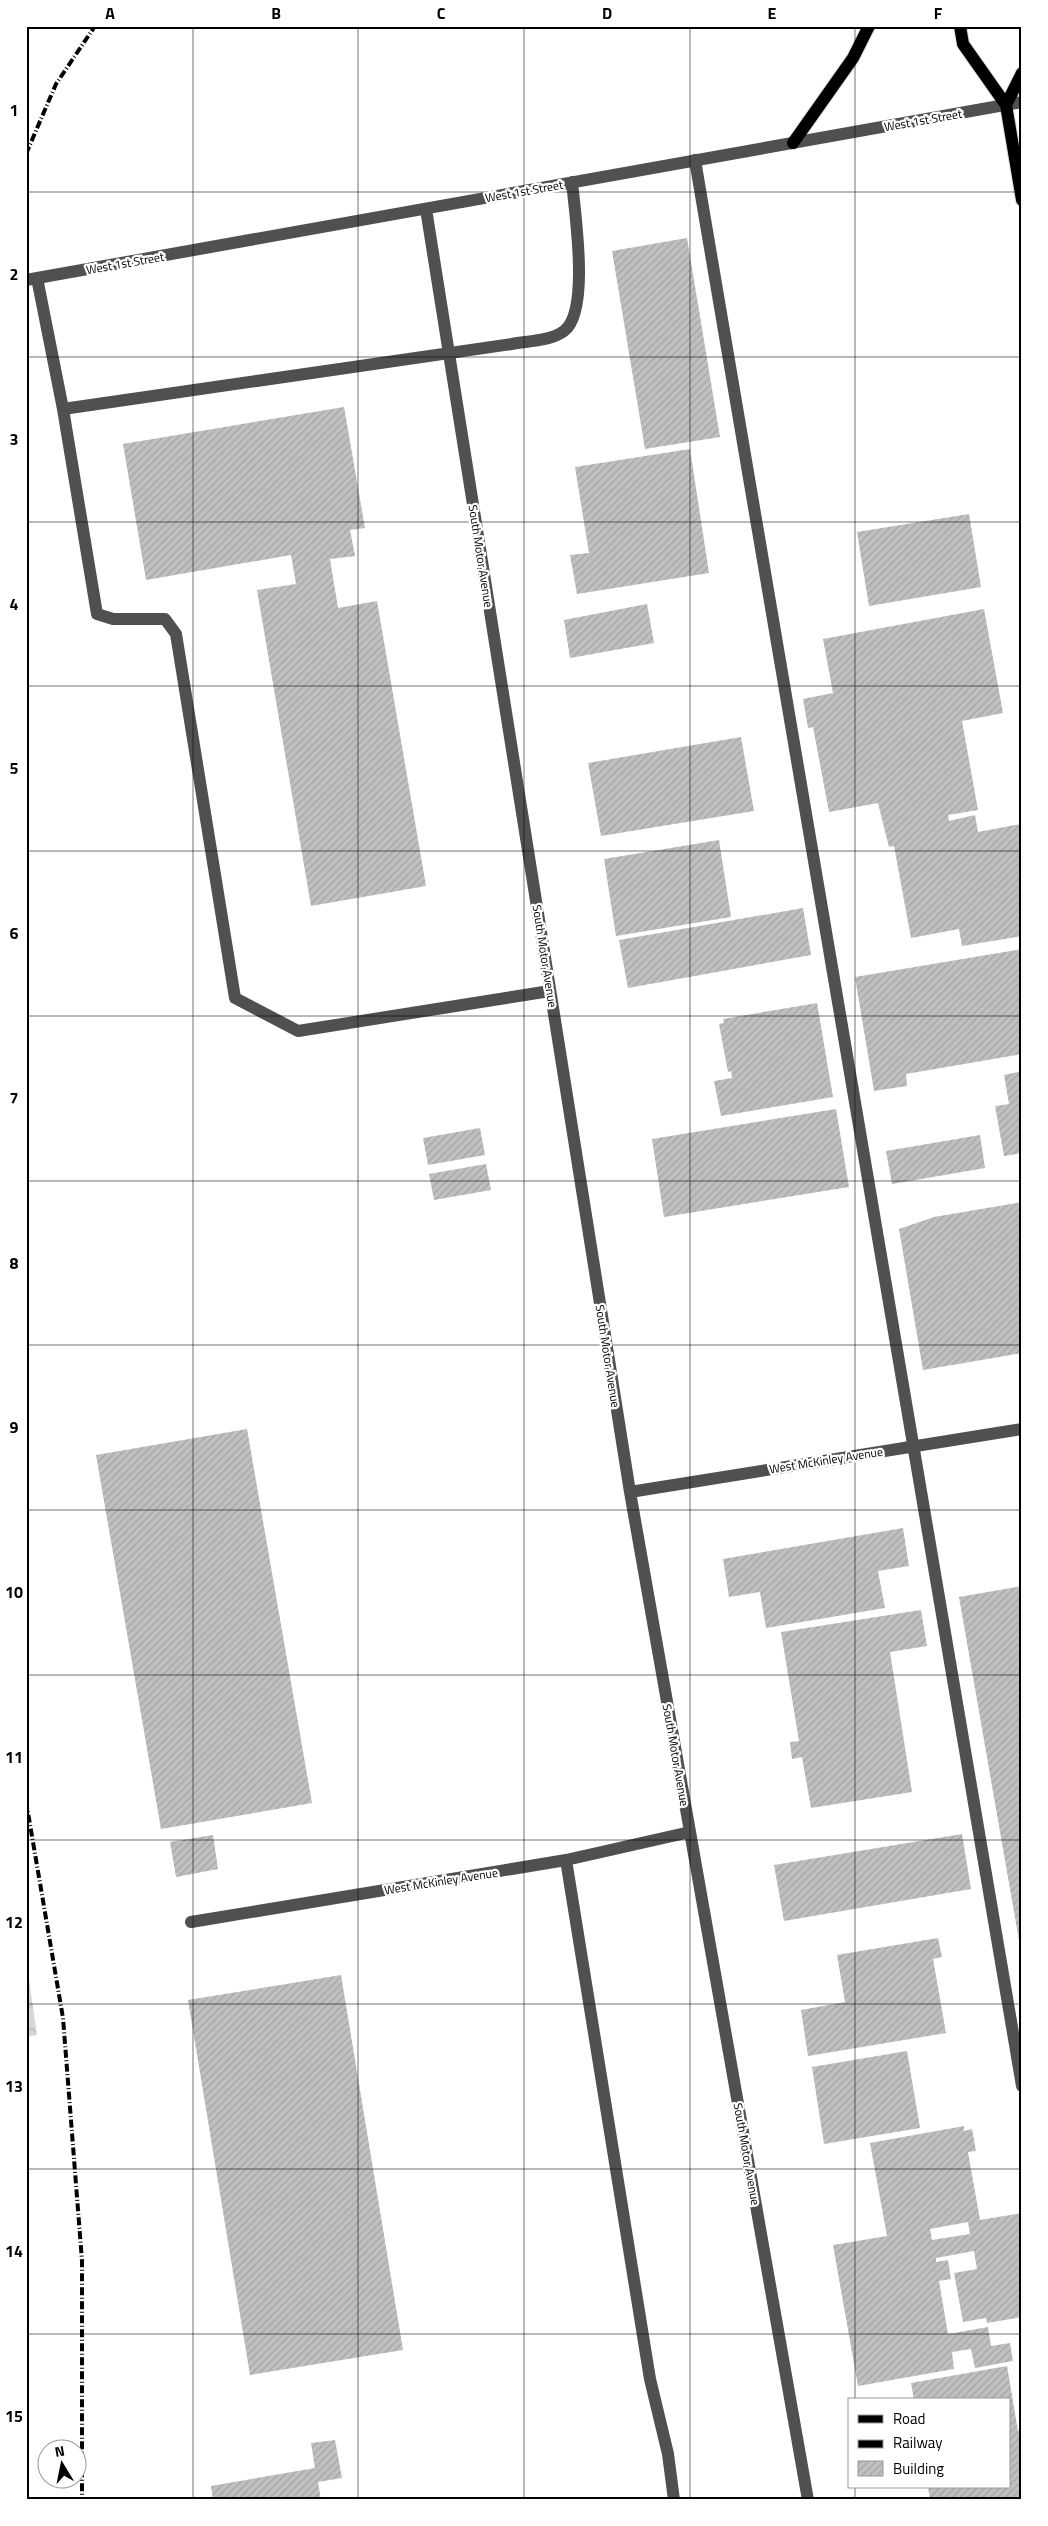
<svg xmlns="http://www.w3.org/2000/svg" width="1048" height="2526" font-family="'Titillium Web',sans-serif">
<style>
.forest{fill:url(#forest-crowns)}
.building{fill:url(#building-hatch);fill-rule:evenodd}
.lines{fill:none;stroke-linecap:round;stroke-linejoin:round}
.major-casing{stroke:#dbdbdb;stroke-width:14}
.minor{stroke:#505050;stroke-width:12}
.major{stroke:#000;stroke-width:12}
.rail{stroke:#000;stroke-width:4;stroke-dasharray:8 2.5 1 2.5;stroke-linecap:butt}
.grid{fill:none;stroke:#000;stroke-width:1;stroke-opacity:0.55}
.labels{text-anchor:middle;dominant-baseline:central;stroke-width:4.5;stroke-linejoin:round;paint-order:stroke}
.street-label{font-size:12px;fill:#000;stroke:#fff}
.neatline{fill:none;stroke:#000;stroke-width:2}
.grid-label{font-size:16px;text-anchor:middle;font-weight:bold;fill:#000}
</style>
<defs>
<pattern id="forest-crowns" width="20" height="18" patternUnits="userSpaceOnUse" patternTransform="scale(1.25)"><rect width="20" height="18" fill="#d7d7d7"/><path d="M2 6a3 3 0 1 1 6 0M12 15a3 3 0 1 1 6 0" fill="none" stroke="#b7b7b7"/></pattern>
<pattern id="building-hatch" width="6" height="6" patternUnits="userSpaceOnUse" patternTransform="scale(1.25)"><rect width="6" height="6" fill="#c0c0c0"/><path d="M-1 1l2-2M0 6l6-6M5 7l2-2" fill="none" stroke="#a3a3a3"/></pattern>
</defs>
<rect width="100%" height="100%" fill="#fff"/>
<path class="forest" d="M 26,1959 L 37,2035 L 26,2037 Z"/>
<path class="building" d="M 687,238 L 720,437 L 645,449 L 612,251 Z
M 344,407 L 365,528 L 350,530 L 355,556 L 330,559 L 338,608 L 377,601 L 426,886 L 311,906 L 257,590 L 296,584 L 291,555 L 146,580 L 123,444 Z
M 690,449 L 709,573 L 577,594 L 570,555 L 589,553 L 575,467 Z
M 969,514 L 981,587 L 869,606 L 857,532 Z
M 647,604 L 654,643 L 570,658 L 564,620 Z
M 984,609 L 1003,713 L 962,721 L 978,810 L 948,815 L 949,821 L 975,815 L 978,832 L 1021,824 L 1022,936 L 962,946 L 959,929 L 911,938 L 894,846 L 889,847 L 878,803 L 829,812 L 813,727 L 808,728 L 803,699 L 833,693 L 823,639 Z
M 741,737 L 754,811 L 601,836 L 588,763 Z
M 719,840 L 731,917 L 616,936 L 604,859 Z
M 803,908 L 811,955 L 628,988 L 619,940 Z
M 1022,949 L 1022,1054 L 906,1074 L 907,1086 L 874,1091 L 855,977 Z
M 817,1003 L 833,1097 L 721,1116 L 714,1081 L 732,1078 L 731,1071 L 728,1072 L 719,1024 L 724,1023 L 723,1019 Z
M 1022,1071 L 1022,1153 L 1004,1156 L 995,1106 L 1009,1104 L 1004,1075 Z
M 836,1109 L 849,1187 L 664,1217 L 652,1139 Z
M 480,1128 L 485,1155 L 428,1165 L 423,1138 Z
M 980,1135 L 985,1168 L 892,1184 L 886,1151 Z
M 486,1164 L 491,1190 L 434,1200 L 429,1174 Z
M 1022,1202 L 1022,1353 L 923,1370 L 899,1229 L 934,1217 Z
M 247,1429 L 312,1803 L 161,1829 L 96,1455 Z
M 903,1528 L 909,1566 L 878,1571 L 885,1608 L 766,1628 L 760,1592 L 729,1597 L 723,1559 Z
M 1022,1586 L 1022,1952 L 1021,1952 L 959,1597 Z
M 921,1610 L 927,1646 L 890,1652 L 912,1792 L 811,1808 L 802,1757 L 792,1759 L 790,1742 L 799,1741 L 781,1632 Z
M 962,1834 L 971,1889 L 784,1921 L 774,1865 Z
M 213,1835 L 218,1869 L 176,1877 L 170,1842 Z
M 938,1938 L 942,1957 L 933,1959 L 946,2033 L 808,2056 L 801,2010 L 845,2002 L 837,1955 Z
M 341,1975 L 403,2350 L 250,2375 L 188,2000 Z
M 907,2051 L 920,2128 L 824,2144 L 812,2067 Z
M 964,2126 L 964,2131 L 972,2129 L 976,2151 L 968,2152 L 980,2220 L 1022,2213 L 1022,2317 L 987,2323 L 986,2318 L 963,2322 L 954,2273 L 977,2269 L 974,2251 L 936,2258 L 936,2262 L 948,2260 L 951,2279 L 939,2281 L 948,2334 L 988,2327 L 991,2346 L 1010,2343 L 1013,2361 L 975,2368 L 971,2349 L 952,2352 L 954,2369 L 858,2386 L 833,2245 L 887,2236 L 870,2143 ZM 968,2222 L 970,2234 L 932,2240 L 930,2229 Z
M 1007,2366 L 1018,2431 L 1022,2431 L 1022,2500 L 930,2500 L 928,2487 L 1009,2487 L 1009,2400 L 914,2400 L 911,2383 Z
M 335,2440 L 342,2478 L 318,2482 L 321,2500 L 213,2500 L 211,2486 L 315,2468 L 311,2443 Z"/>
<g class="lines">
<defs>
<path id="major" d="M 960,26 L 963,44 L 1006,105 L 1022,200
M 1006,105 L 1022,73
M 793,143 L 853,58 L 869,26"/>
</defs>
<use href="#major" class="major-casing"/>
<path class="minor" d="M 695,160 L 1022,2086
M 426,209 L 630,1492 L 808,2500
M 37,278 L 63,409
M 26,280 L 1022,102
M 550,991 L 298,1031 L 235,998 L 176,634 L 165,619 L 113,619 L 97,614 L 63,409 L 512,344 C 528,341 551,341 564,331 C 590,312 575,214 572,182
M 630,1492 L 1022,1429
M 566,1860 L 650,2379 L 668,2454 L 674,2500
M 191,1922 L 566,1860 L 690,1832"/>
<use href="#major" class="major"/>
<path class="rail" d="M 26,154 L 56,84 L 95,26
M 26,1801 L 63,2018 L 82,2261 L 82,2500"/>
</g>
<path class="grid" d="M 193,26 L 193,2500M 358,26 L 358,2500M 524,26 L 524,2500M 690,26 L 690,2500M 855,26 L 855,2400M 26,192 L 1022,192M 26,357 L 1022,357M 26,522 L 1022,522M 26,686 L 1022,686M 26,851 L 1022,851M 26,1016 L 1022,1016M 26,1181 L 1022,1181M 26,1345 L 1022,1345M 26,1510 L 1022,1510M 26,1675 L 1022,1675M 26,1840 L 1022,1840M 26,2004 L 1022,2004M 26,2169 L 1022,2169M 26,2334 L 1022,2334M 855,2487 L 855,2500"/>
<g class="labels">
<g class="street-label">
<text transform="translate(923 120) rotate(-10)">West 1st Street</text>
<text transform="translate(524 191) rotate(-10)">West 1st Street</text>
<text transform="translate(125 263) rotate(-10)">West 1st Street</text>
<text transform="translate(481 556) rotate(81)">South Motor Avenue</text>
<text transform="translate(545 956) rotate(81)">South Motor Avenue</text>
<text transform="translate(608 1356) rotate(81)">South Motor Avenue</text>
<text transform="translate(826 1460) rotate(-9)">West McKinley Avenue</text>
<text transform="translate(676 1755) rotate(80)">South Motor Avenue</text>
<text transform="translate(441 1881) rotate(-9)">West McKinley Avenue</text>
<text transform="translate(747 2154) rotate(80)">South Motor Avenue</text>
</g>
</g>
<rect width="1048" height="2526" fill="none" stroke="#ffffff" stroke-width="55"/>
<rect x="848" y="2398" width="162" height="90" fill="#ffffff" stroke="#999999"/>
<rect x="858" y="2415" width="25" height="8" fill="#000000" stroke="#999999"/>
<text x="893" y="2424" font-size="15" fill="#000000">Road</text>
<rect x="858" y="2440" width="25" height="8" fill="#000000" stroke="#999999"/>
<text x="893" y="2448" font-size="15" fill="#000000">Railway</text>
<rect x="858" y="2461" width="25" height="15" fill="url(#building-hatch)" stroke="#999999"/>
<text x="893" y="2474" font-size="15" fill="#000000">Building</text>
<g transform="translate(62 2464) rotate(350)"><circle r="24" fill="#ffffff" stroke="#999999"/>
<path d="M0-4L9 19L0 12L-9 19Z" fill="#000000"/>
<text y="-8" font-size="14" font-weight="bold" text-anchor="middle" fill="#000000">N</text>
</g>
<rect x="28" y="28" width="992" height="2470" class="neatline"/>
<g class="grid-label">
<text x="110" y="19">A</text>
<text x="276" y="19">B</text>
<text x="441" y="19">C</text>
<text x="607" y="19">D</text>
<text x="772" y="19">E</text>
<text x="938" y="19">F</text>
<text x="14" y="116">1</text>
<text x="14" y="280">2</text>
<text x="14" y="445">3</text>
<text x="14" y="610">4</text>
<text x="14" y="774">5</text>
<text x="14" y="939">6</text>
<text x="14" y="1104">7</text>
<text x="14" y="1269">8</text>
<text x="14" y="1433">9</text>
<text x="14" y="1598">10</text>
<text x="14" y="1763">11</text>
<text x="14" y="1928">12</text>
<text x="14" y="2092">13</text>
<text x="14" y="2257">14</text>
<text x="14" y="2422">15</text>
</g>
</svg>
